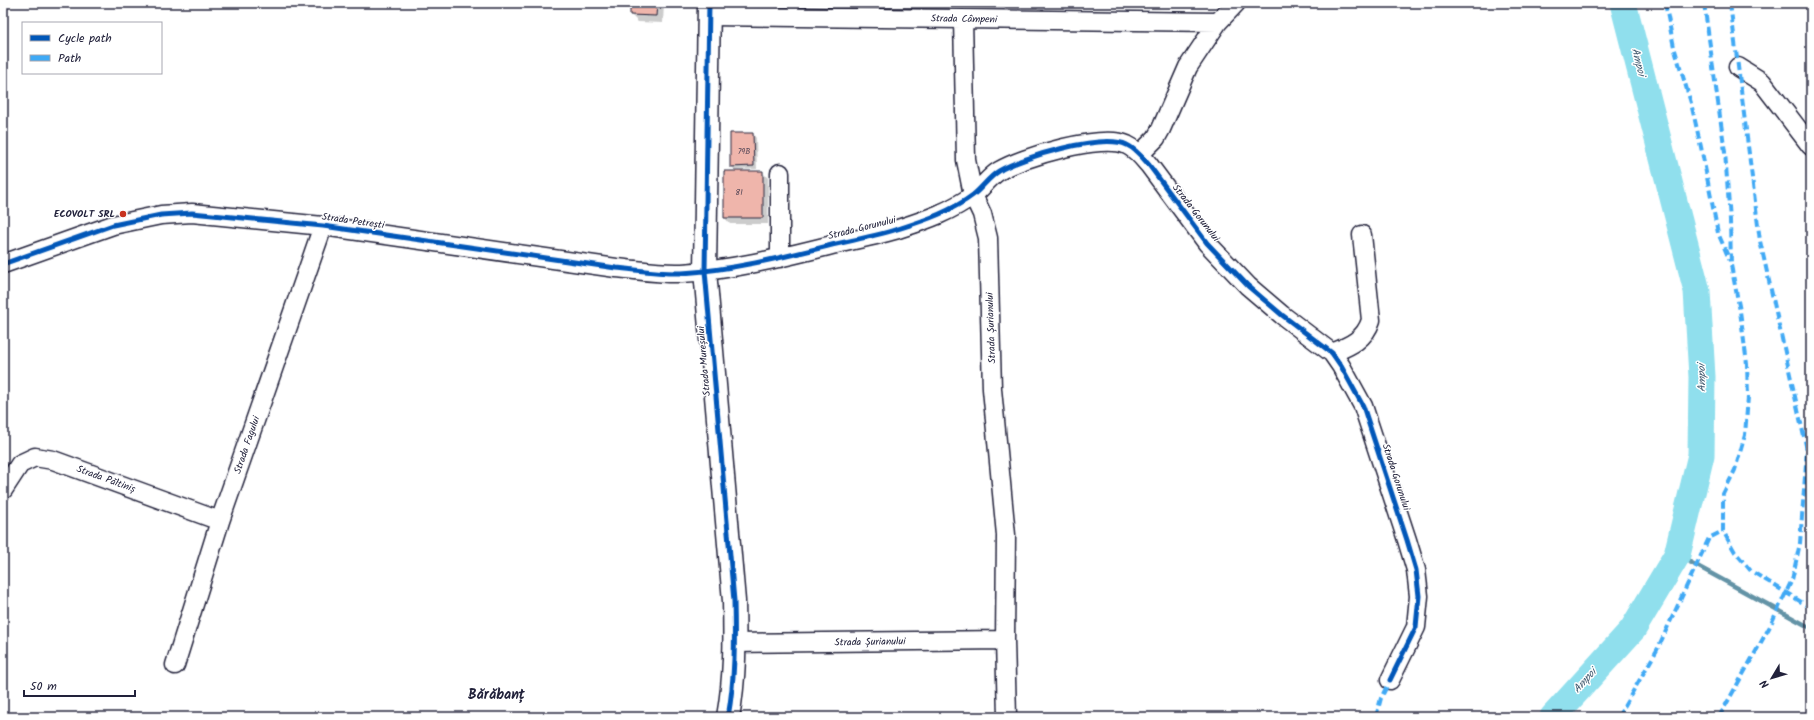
<svg xmlns="http://www.w3.org/2000/svg" width="1814" height="720" font-family="Kalam,sans-serif">
<style>
.shadow{fill:#0003}
.lines{fill:none;stroke-linecap:round;stroke-linejoin:round}
.stream{stroke:#6493a6;stroke-width:4.5}
.river{stroke:#90dfed;stroke-width:27}
.building{fill:#efb5ab;stroke:#22223b}
.street-casing{stroke:#22223b;stroke-width:21}
.secondary-casing{stroke:#22223b;stroke-width:25}
.street{stroke:#fff;stroke-width:18}
.secondary{stroke:#fff;stroke-width:22}
.quiet{stroke:#3fa9f5;stroke-width:4;stroke-dasharray:8 4;stroke-linecap:butt}
.cycleway-casing{stroke:#fff;stroke-width:8}
.cycleway{stroke:#0057b8;stroke-width:5}
.poi-dot{fill:#c8321e;stroke:#fff;stroke-width:1.5}
.labels{text-anchor:middle;dominant-baseline:central;stroke-width:3;stroke-linejoin:round;paint-order:stroke}
.number-label{font-size:8px;fill:#554757}
.street-label{font-size:10px;fill:#22223b;stroke:#fff}
.poi-label{font-size:10px;font-weight:bold;fill:#22223b;stroke:#fff;text-anchor:end}
.water-label{font-size:11px;font-style:italic;fill:#435b70;stroke:#fff}
.district-label{font-size:14px;font-weight:bold;fill:#22223b;stroke:#fff}
</style>
<rect width="100%" height="100%" fill="#fff"/>
<filter id="ink" filterUnits="userSpaceOnUse"><feTurbulence type="fractalNoise" baseFrequency=".025" numOctaves="2"/><feDisplacementMap in="SourceGraphic" scale="8" xChannelSelector="R" yChannelSelector="G"/><feConvolveMatrix kernelMatrix="1 2 1 2 8 2 1 2 1" color-interpolation-filters="sRGB"/></filter>
<g filter="url(#ink)">
<path class="shadow" d="M 631,3 L 664,3 L 663,23 L 638,22 L 631,15 Z
M 753,134 L 756,138 L 757,169 L 735,170 L 731,166 Z
M 762,172 L 768,178 L 768,224 L 730,224 L 725,218 Z"/>
<g class="lines">
<path class="stream" d="M 1677,555 L 1811,628"/>
<path class="river" d="M 1553,717 L 1633,629 L 1677,555 L 1701,455 L 1702,377 L 1697,291 L 1623,3"/>
</g>
<path class="building" d="M 630,3 L 657,3 L 656,16 L 630,15 Z
M 730,133 L 753,133 L 754,166 L 730,167 Z
M 724,171 L 763,171 L 763,218 L 724,218 Z"/>
<g class="lines">
<defs>
<path id="street" d="M 710,16 L 1218,22
M 963,19 L 966,160 L 973,195 L 982,214 L 988,238 L 992,389 L 1006,535 L 1005,640 L 1007,717
M 1738,67 L 1762,82 L 1811,146
M 1140,154 L 1156,138 L 1161,129 L 1188,67 L 1218,22 L 1236,3
M 780,258 L 780,173
M 3,264 L 113,225 L 161,215 L 192,213 L 323,226 L 616,268 C 638,270 660,274 682,273 C 731,270 780,258 828,246 C 852,240 877,236 901,228 C 926,220 952,211 973,195 C 982,188 989,177 999,171 C 1022,157 1103,133 1127,145 C 1136,149 1143,158 1149,165 L 1207,243 L 1248,286 L 1282,315 L 1332,353 L 1341,366 L 1363,406 L 1407,540 L 1416,570 L 1419,596 L 1416,627 L 1390,680
M 1332,353 C 1349,346 1365,340 1371,320 L 1362,235
M 3,490 L 20,464 L 35,457 L 53,460 L 220,521
M 735,643 L 1005,640
M 175,665 L 220,521 L 323,226"/>
<path id="secondary" d="M 709,3 L 705,271 L 734,601 C 735,640 735,678 728,717"/>
</defs>
<use href="#street" class="street-casing"/>
<use href="#secondary" class="secondary-casing"/>
<use href="#street" class="street"/>
<use href="#secondary" class="secondary"/>
<path class="quiet" d="M 1665,3 L 1674,47 L 1691,103 L 1701,147 L 1718,233 L 1730,261
M 1704,3 L 1725,152 L 1730,220 L 1731,265 L 1740,311 L 1747,364 L 1748,397 L 1745,435 L 1735,470 L 1723,494 L 1723,531 L 1735,552 L 1751,571 L 1811,608
M 1376,717 L 1381,698 L 1390,680
M 1618,717 L 1657,650 L 1709,538 L 1723,531
M 1719,717 L 1769,628 L 1792,580 L 1800,543 L 1807,450 L 1760,241 L 1730,3"/>
<defs>
<path id="cycleway" d="M 709,3 L 705,271 L 734,601 C 735,640 735,678 728,717
M 3,264 L 113,225 L 161,215 L 192,213 L 323,226 L 616,268 C 638,270 660,274 682,273 C 731,270 780,258 828,246 C 852,240 877,236 901,228 C 926,220 952,211 973,195 C 982,188 989,177 999,171 C 1022,157 1103,133 1127,145 C 1136,149 1143,158 1149,165 L 1207,243 L 1248,286 L 1282,315 L 1332,353 L 1341,366 L 1363,406 L 1407,540 L 1416,570 L 1419,596 L 1416,627 L 1390,680"/>
</defs>
<use href="#cycleway" class="cycleway-casing"/>
<use href="#cycleway" class="cycleway"/>
</g>
</g>
<circle class="poi-dot" cx="123" cy="214" r="4"/>
<g class="labels">
<g class="number-label">
<text x="744" y="151">79B</text>
<text x="739" y="192">81</text>
</g>
<g class="street-label">
<text transform="translate(964 19) rotate(1)">Strada Câmpeni</text>
<text transform="translate(1196 213) rotate(52)">Strada Gorunului</text>
<text transform="translate(353 221) rotate(8)">Strada Petrești</text>
<text transform="translate(862 228) rotate(-14)">Strada Gorunului</text>
<text transform="translate(991 328) rotate(-92)">Strada Șurianului</text>
<text transform="translate(704 361) rotate(-95)">Strada Mureșului</text>
<text transform="translate(247 445) rotate(-71)">Strada Fagului</text>
<text transform="translate(1396 477) rotate(72)">Strada Gorunului</text>
<text transform="translate(106 479) rotate(20)">Strada Păltiniș</text>
<text transform="translate(870 642) rotate(-1)">Strada Șurianului</text>
</g>
<g class="poi-label">
<text x="115" y="214">ECOVOLT SRL</text>
</g>
<g class="water-label">
<text transform="translate(1638 62) rotate(76)">Ampoi</text>
<text transform="translate(1702 378) rotate(-91)">Ampoi</text>
<text transform="translate(1585 681) rotate(-48)">Ampoi</text>
</g>
<g class="district-label">
<text x="496" y="695">Bărăbanț</text>
</g>
</g>
<rect width="1814" height="720" fill="none" stroke="#fff" stroke-width="16"/>
<rect x="8" y="8" width="1798" height="704" fill="none" stroke="#22223b" stroke-width="1.5" filter="url(#ink)"/>
<rect x="22" y="22" width="140" height="52" fill="#ffffff" stroke="#a7a7b1"/>
<rect x="30" y="35" width="20" height="6" fill="#0057b8" stroke="#a7a7b1"/>
<text x="58" y="42" font-size="12" fill="#22223b">Cycle path</text>
<rect x="30" y="55" width="20" height="6" fill="#3fa9f5" stroke="#a7a7b1"/>
<text x="58" y="62" font-size="12" fill="#22223b">Path</text>
<g transform="translate(1772 678) rotate(232)" stroke="#ffffff" stroke-width="3" paint-order="stroke">
<path d="M0-3L7 15L0 10L-7 15Z" fill="#22223b"/>
<text y="-6" font-size="11" font-weight="bold" text-anchor="middle" fill="#22223b">N</text>
</g>
<path d="M24 690v6h111v-6" fill="none" stroke="#22223b" stroke-width="2"/>
<text x="30" y="690" font-size="12" fill="#22223b" stroke="#ffffff" stroke-width="3" paint-order="stroke">50 m</text>
</svg>
